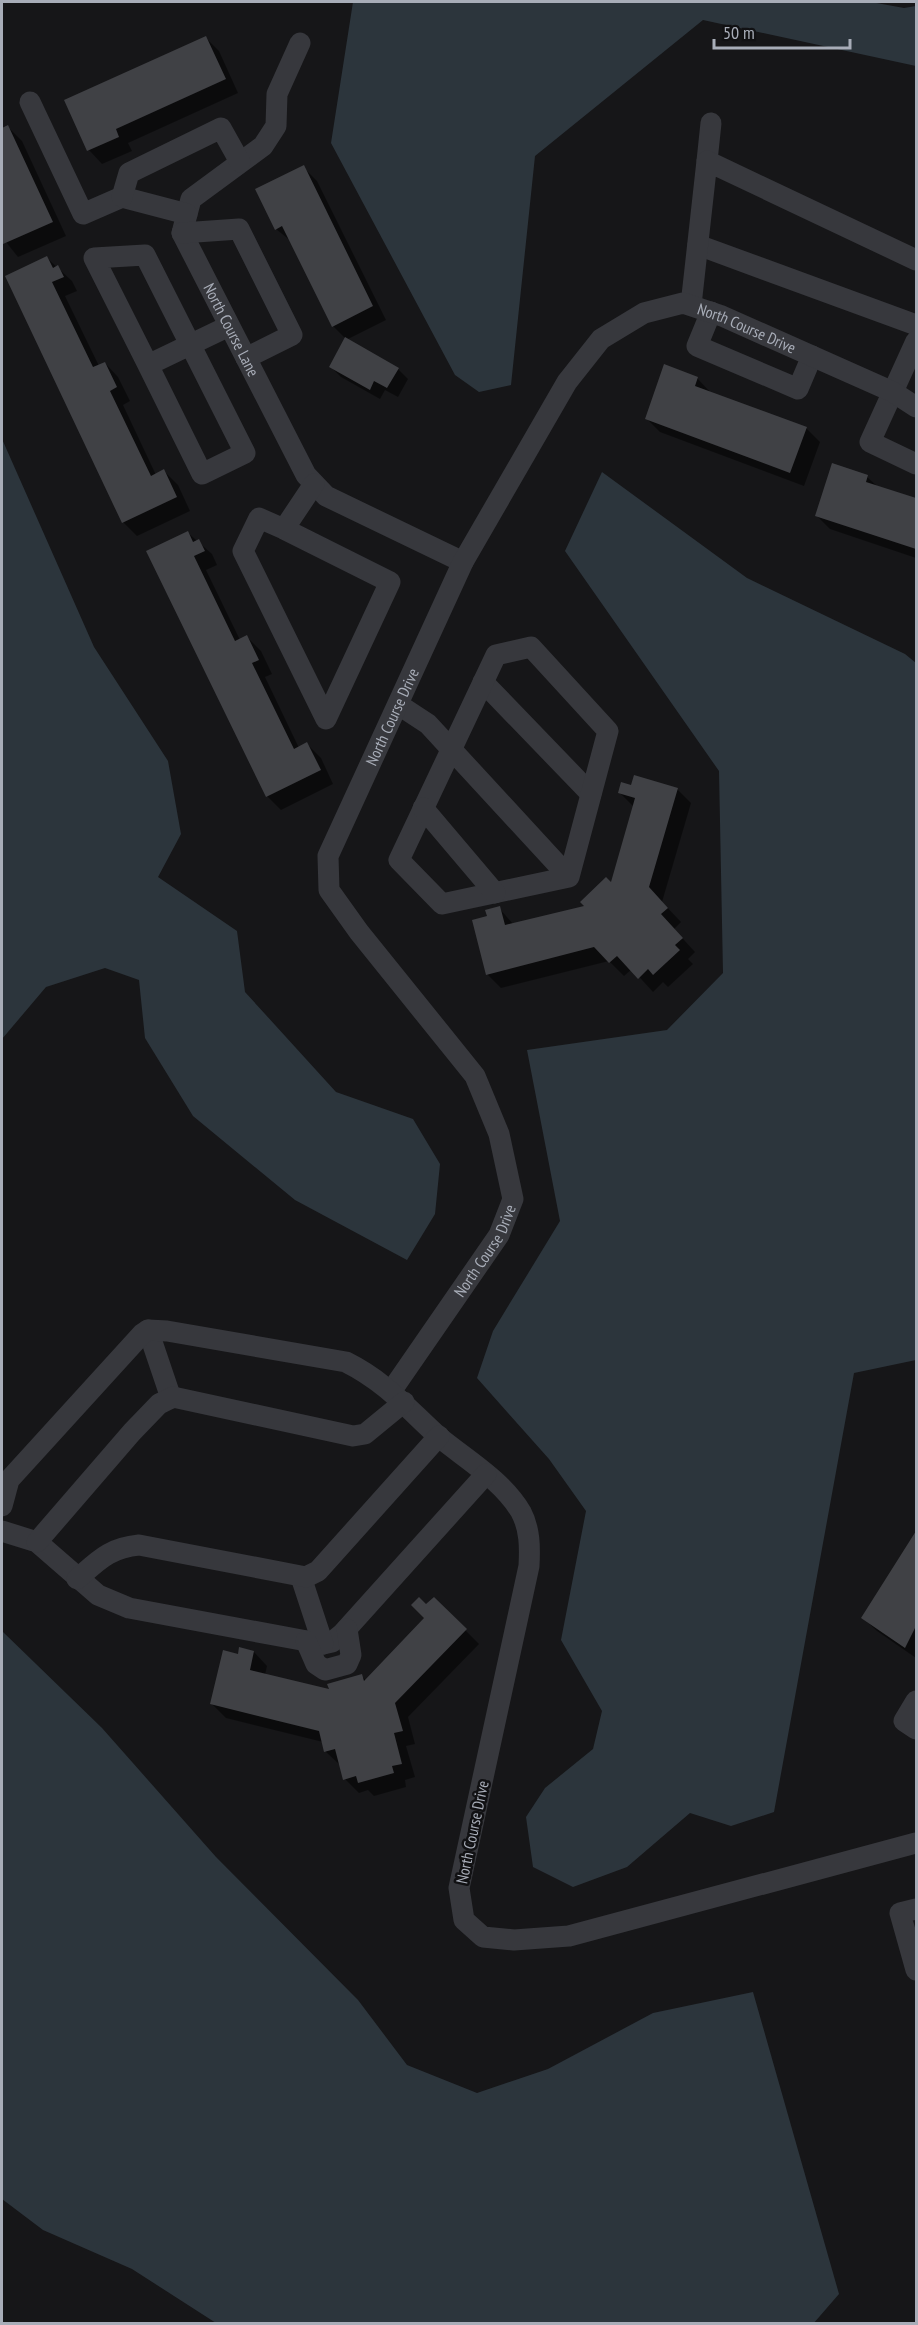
<svg xmlns="http://www.w3.org/2000/svg" width="918" height="2325" font-family="'PT Sans Narrow',sans-serif">
<style>
.water{fill:#2c353c}
.shadow{fill:#0007}
.building{fill:#404145}
.lines{fill:none;stroke-linecap:round;stroke-linejoin:round}
.minor{stroke:#37383d;stroke-width:21}
.labels{text-anchor:middle;dominant-baseline:central;stroke-width:5;stroke-linejoin:round;paint-order:stroke}
.street-label{font-size:16px;fill:#a8adb8;stroke:#111113}
</style>
<rect width="100%" height="100%" fill="#161618"/>
<path class="water" d="M 353,2 L 871,2 L 904,8 L 916,6 L 916,66 L 703,20 L 535,156 L 511,385 L 479,392 L 455,375 L 331,143 Z
M 2,439 L 94,647 L 168,761 L 181,834 L 158,877 L 237,931 L 245,992 L 336,1092 L 413,1119 L 440,1164 L 435,1214 L 407,1260 L 295,1200 L 193,1116 L 145,1038 L 139,980 L 105,968 L 46,987 L 2,1039 Z
M 602,472 L 747,578 L 905,654 L 916,663 L 916,1360 L 854,1373 L 774,1812 L 731,1826 L 690,1813 L 627,1867 L 573,1887 L 533,1867 L 526,1817 L 545,1788 L 593,1749 L 602,1711 L 561,1640 L 586,1511 L 549,1459 L 477,1378 L 493,1331 L 560,1221 L 527,1050 L 667,1030 L 723,973 L 719,771 L 565,551 Z
M 2,1631 L 102,1728 L 216,1857 L 358,2000 L 407,2065 L 477,2093 L 548,2069 L 653,2013 L 753,1992 L 839,2294 L 813,2324 L 216,2323 L 132,2269 L 43,2230 L 2,2199 Z"/>
<path class="shadow" d="M 206,38 L 219,51 L 238,93 L 128,143 L 132,151 L 102,164 L 89,150 L 66,101 Z
M 8,127 L 22,141 L 66,236 L 18,257 L 2,237 L 2,130 Z
M 303,167 L 317,181 L 386,320 L 346,340 L 398,369 L 408,379 L 398,397 L 385,390 L 380,399 L 341,377 L 331,367 L 346,339 L 333,326 L 292,242 L 276,229 Z
M 47,258 L 72,281 L 77,291 L 65,296 L 99,366 L 105,363 L 118,377 L 130,401 L 123,405 L 156,475 L 164,471 L 178,485 L 190,511 L 137,536 L 123,522 L 7,277 Z
M 697,378 L 711,393 L 806,428 L 820,442 L 804,486 L 660,432 L 646,418 Z
M 867,477 L 878,487 L 916,500 L 916,558 L 830,529 L 816,515 Z
M 187,532 L 212,554 L 217,565 L 206,570 L 240,640 L 247,637 L 261,651 L 272,674 L 265,677 L 299,748 L 307,744 L 321,758 L 333,784 L 281,810 L 267,796 L 148,552 Z
M 632,787 L 677,789 L 691,803 L 662,902 L 681,922 L 674,929 L 695,952 L 688,959 L 693,964 L 668,987 L 663,982 L 653,992 L 632,969 L 624,976 L 609,961 L 501,988 L 487,974 L 489,918 L 499,908 L 514,925 L 586,906 L 612,884 L 634,807 L 620,793 Z
M 916,1534 L 916,1658 L 877,1631 L 863,1618 Z
M 434,1599 L 479,1644 L 408,1717 L 415,1744 L 406,1746 L 415,1777 L 405,1780 L 406,1787 L 374,1796 L 368,1790 L 359,1793 L 345,1779 L 340,1765 L 326,1752 L 323,1742 L 226,1718 L 212,1704 L 239,1656 L 254,1652 L 267,1666 L 265,1675 L 331,1691 L 361,1676 L 366,1680 L 426,1618 L 426,1606 Z"/>
<path class="building" d="M 206,36 L 226,79 L 116,129 L 119,137 L 87,151 L 64,100 Z
M 8,125 L 53,222 L 3,244 L 2,128 Z
M 304,165 L 373,306 L 332,327 L 282,226 L 275,230 L 255,189 Z
M 47,256 L 53,268 L 58,265 L 64,277 L 52,282 L 93,367 L 105,362 L 117,387 L 110,391 L 151,476 L 164,469 L 177,497 L 122,523 L 5,276 Z
M 345,337 L 399,368 L 387,388 L 374,381 L 370,390 L 329,367 Z
M 664,364 L 698,377 L 695,386 L 807,427 L 790,473 L 645,419 Z
M 832,463 L 868,475 L 866,482 L 916,498 L 916,549 L 815,516 Z
M 188,531 L 193,542 L 199,539 L 205,551 L 194,556 L 235,641 L 247,635 L 259,660 L 252,663 L 294,749 L 307,742 L 321,770 L 266,797 L 146,551 Z
M 634,775 L 678,788 L 649,887 L 668,908 L 661,914 L 683,938 L 675,945 L 680,950 L 653,975 L 648,969 L 638,979 L 617,956 L 609,963 L 594,947 L 486,975 L 472,920 L 487,916 L 485,910 L 500,906 L 505,925 L 584,906 L 580,902 L 606,877 L 611,882 L 635,798 L 618,793 L 621,782 L 631,785 Z
M 916,1531 L 916,1626 L 905,1648 L 861,1618 Z
M 419,1597 L 426,1604 L 434,1597 L 467,1629 L 395,1703 L 403,1731 L 394,1733 L 402,1764 L 392,1766 L 394,1773 L 358,1783 L 356,1776 L 343,1780 L 335,1749 L 324,1752 L 319,1731 L 210,1704 L 223,1650 L 238,1654 L 239,1647 L 254,1651 L 250,1670 L 329,1689 L 327,1684 L 362,1674 L 364,1681 L 424,1618 L 411,1605 Z"/>
<g class="lines">
<g class="minor">
<path id="s1" d="M 300,43 L 277,94 L 276,126 L 263,146 L 191,199 L 182,233 L 306,475 L 326,496 L 463,562"/>
<path d="M 30,102 L 83,214 L 122,197 L 187,214"/>
<path d="M 707,161 L 711,123"/>
<path d="M 122,197 L 129,173 L 221,128 L 240,162"/>
<path d="M 182,233 L 239,229 L 292,335 L 246,358"/>
<path d="M 698,245 L 916,325"/>
<path d="M 691,305 L 707,161 L 916,260"/>
<path d="M 711,312 L 697,346 L 798,389 L 812,356"/>
<path d="M 916,341 L 870,442 L 916,464"/>
<path d="M 148,365 L 202,474 L 245,453 L 145,255 L 94,258 L 148,365 L 229,326"/>
<path d="M 284,529 L 390,582 L 326,719 L 243,551 L 259,518 L 284,529 L 314,484"/>
<path d="M 483,682 L 591,794"/>
<path d="M 399,705 L 428,724 L 569,877 L 442,904 L 399,860 L 496,655 L 531,647 L 608,731 L 569,877"/>
<path d="M 423,808 L 495,893"/>
<path d="M 148,1330 L 171,1398"/>
<path id="s2" d="M 392,1390 L 499,1235 L 513,1199 L 499,1134 L 475,1076 L 359,932 L 329,890 L 328,856 L 463,562 L 567,382 L 601,339 L 644,313 L 683,303 L 722,316 L 893,392 L 916,407"/>
<path d="M 2,1506 L 9,1480 L 142,1334 L 148,1330 L 167,1331 L 346,1362 C 386,1382 407,1408 439,1437 C 467,1460 502,1480 521,1512 C 530,1529 530,1547 529,1566 L 459,1888 L 464,1920 L 483,1937 L 514,1940 L 569,1936 L 916,1843"/>
<path d="M 2,1531 L 37,1542 L 98,1595 L 129,1608 L 323,1644 L 332,1642 L 342,1634 L 486,1474"/>
<path d="M 37,1542 L 132,1432 L 159,1404 L 173,1397 L 353,1436 L 365,1434 L 404,1402"/>
<path d="M 301,1577 L 323,1644"/>
<path d="M 77,1579 C 99,1560 109,1548 139,1545 L 306,1577 L 318,1571 L 439,1436"/>
<path d="M 306,1641 L 316,1664 L 325,1670 L 347,1664 L 351,1655 L 347,1629"/>
<path d="M 916,1701 L 904,1721 L 916,1729"/>
<path d="M 916,1909 L 900,1913 L 916,1970"/>
</g>
</g>
<g class="labels">
<g class="street-label">
<text stroke="none"><textPath href="#s2" startOffset="1372">North Course Drive</textPath></text>
<text stroke="none"><textPath href="#s1" startOffset="345">North Course Lane</textPath></text>
<text stroke="none"><textPath href="#s2" startOffset="780">North Course Drive</textPath></text>
<text stroke="none"><textPath href="#s2" startOffset="168">North Course Drive</textPath></text>
<text transform="translate(472 1832) rotate(-78)">North Course Drive</text>
</g>
</g>
<rect width="918" height="2325" fill="none" stroke="#a8adb8" stroke-width="6"/>
<path d="M714 39v9h136v-9" fill="none" stroke="#a8adb8" stroke-width="3"/>
<text x="723" y="39" font-size="18" fill="#a8adb8" stroke="#111113" stroke-width="4.5" paint-order="stroke">50 m</text>
</svg>
